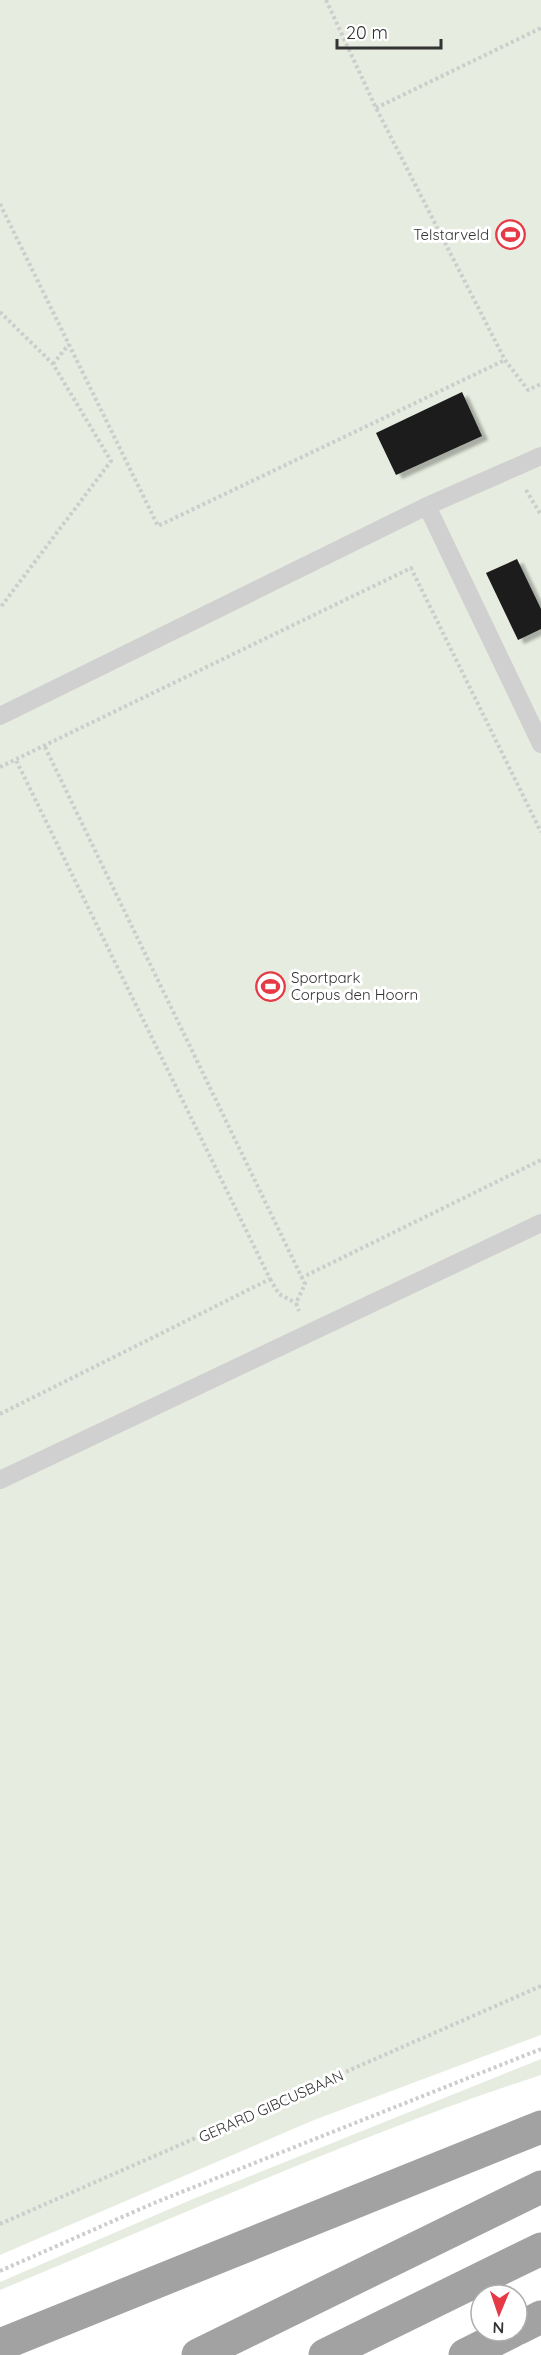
<svg xmlns="http://www.w3.org/2000/svg" width="541" height="2355" font-family="Quicksand,sans-serif">
<style>
.green{fill:#e6ecdf}
.building{fill:#1a1a1a;filter:url(#shadow)}
.lines{fill:none;stroke-linecap:round;stroke-linejoin:round}
.path{stroke:#cdcdcd;stroke-width:4;stroke-dasharray:3 3;stroke-linecap:butt}
.service{stroke:#d0d0d0;stroke-width:18}
.trunk{stroke:#a2a2a2;stroke-width:33}
.labels{text-anchor:middle;dominant-baseline:central;stroke-width:6;stroke-linejoin:round;paint-order:stroke}
.poi-label{font-size:15px;fill:#333;stroke:#fff;text-anchor:end}
.street-label{font-size:15px;fill:#333;stroke:#fff}
</style>
<defs>
<filter id="shadow"><feDropShadow dx="6" dy="4" stdDeviation="1.5" flood-color="#0004"/></filter>
</defs>
<rect width="100%" height="100%" fill="#fff"/>
<path class="green" d="M 0,0 L 541,0 L 541,2035 L 314,2120 L 0,2255 Z
M 541,2059 L 541,2075 C 359,2134 177,2217 0,2290 L 0,2282 L 193,2199 Z"/>
<path class="building" d="M 462,392 L 482,436 L 396,475 L 376,433 Z
M 517,559 L 541,609 L 541,629 L 518,640 L 486,573 Z"/>
<g class="lines">
<path class="path" d="M 326,0 L 376,108 L 505,360 L 528,390 L 541,384
M 376,108 L 541,28
M 0,204 L 158,526 L 505,360
M 0,312 L 53,364 L 111,461 L 0,608
M 53,364 L 69,344
M 526,490 L 541,515
M 45,747 L 305,1284 L 296,1303 L 299,1311
M 0,767 L 411,568 L 541,832
M 301,1278 L 541,1160
M 270,1279 L 279,1294 L 296,1303
M 0,1414 L 270,1279 L 16,760
M 0,2224 L 541,1986
M 0,2271 L 154,2203 L 541,2049"/>
<path class="service" d="M 541,456 L 427,506 L 541,744
M 0,716 L 427,506
M 0,1480 L 541,1223"/>
<path class="trunk" d="M 517,2329 L 541,2317
M 0,2345 L 541,2127
M 198,2355 L 541,2187
M 325,2355 L 541,2249
M 465,2355 L 513,2331"/>
</g>
<defs>
<symbol id="stadium-ring" viewBox="-11 -11 22 22"><circle r="9.5" fill="#fff" stroke="#e63946" stroke-width="1.5"/><path d="M0-5a6.5 5 0 1 0 0 10a6.5 5 0 1 0 0-10ZM-3.5-1.8h7v3.6h-7Z" fill="#e63946"/></symbol>
</defs>
<g fill-rule="evenodd">
<use href="#stadium-ring" x="494" y="218" width="33" height="33"/>
<use href="#stadium-ring" x="254" y="970" width="33" height="33"/>
</g>
<g class="labels">
<g class="poi-label">
<text x="489" y="234">Telstarveld</text>
<text x="291" y="977" text-anchor="start">Sportpark<tspan x="291" dy="17">Corpus den Hoorn</tspan></text>
</g>
<g class="street-label">
<text transform="translate(271 2106) rotate(-24)">GERARD GIBCUSBAAN</text>
</g>
</g>
<g transform="translate(499 2313) rotate(182)"><circle r="28" fill="#ffffff" stroke="#adadad" stroke-width="1.5"/>
<path d="M0-4.5L10 22L0 15L-10 22Z" fill="#e63946"/>
<text y="-9" font-size="16" font-weight="bold" text-anchor="middle" fill="#333333">N</text>
</g>
<path d="M337 39v9h104v-9" fill="none" stroke="#333333" stroke-width="3"/>
<text x="346" y="39" font-size="18" fill="#333333" stroke="#ffffff" stroke-width="4.5" paint-order="stroke">20 m</text>
</svg>
